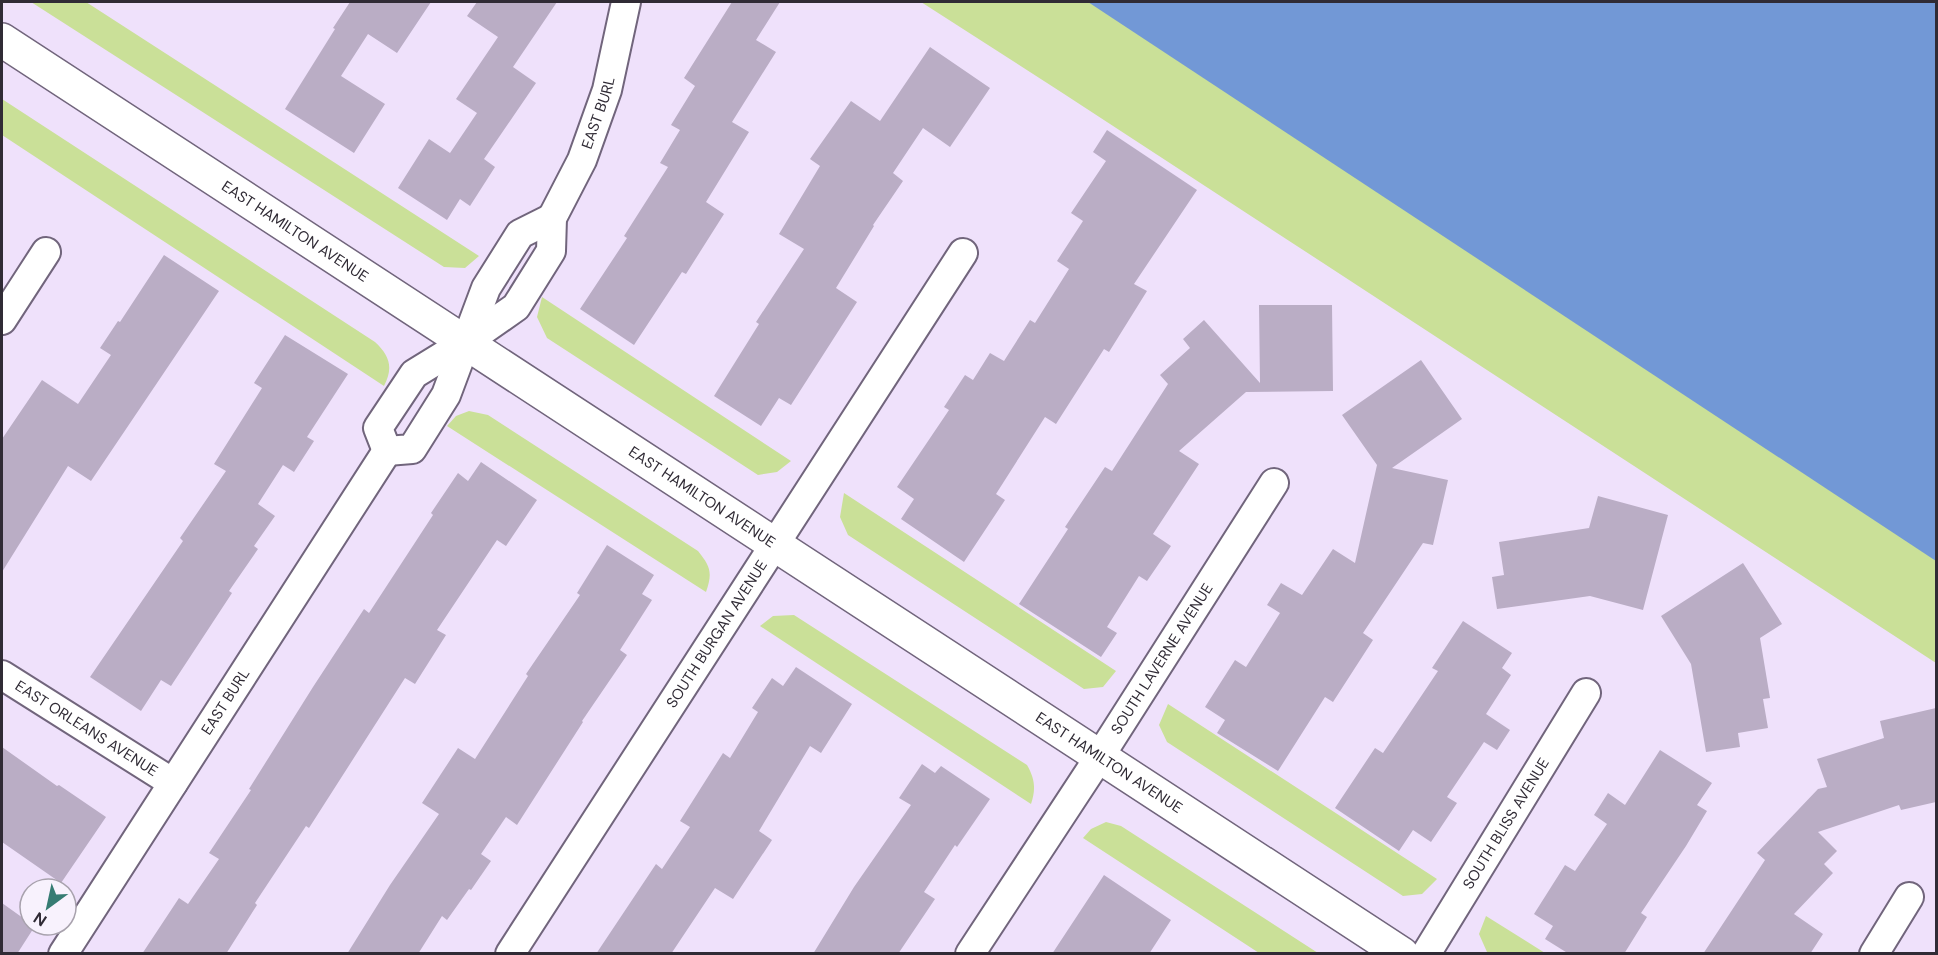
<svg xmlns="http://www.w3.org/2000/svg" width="1938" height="955" font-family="'DM Sans',sans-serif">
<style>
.green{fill:#cae098}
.water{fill:#7298d6}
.building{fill:#baadc5}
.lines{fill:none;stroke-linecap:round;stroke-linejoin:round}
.street-casing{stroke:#71657c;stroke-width:32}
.secondary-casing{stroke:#71657c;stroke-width:36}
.street{stroke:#fff;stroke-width:28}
.secondary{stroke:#fff;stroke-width:33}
.labels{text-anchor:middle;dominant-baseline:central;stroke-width:6;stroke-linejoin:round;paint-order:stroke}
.street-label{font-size:15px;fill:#302b35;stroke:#f8f2fd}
</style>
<rect width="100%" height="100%" fill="#efe1fb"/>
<path class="green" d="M 31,2 L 86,2 L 479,256 L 465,268 L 444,267 Z
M 921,2 L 1936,2 L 1936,663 L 1061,92 Z
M 2,99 L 375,342 C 389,355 394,367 384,386 L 2,135 Z
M 542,297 L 791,461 L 777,472 L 758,475 L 547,338 L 537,317 Z
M 469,411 L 488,415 L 698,551 C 710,566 713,572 706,592 L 447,426 L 456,416 Z
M 844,493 L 1116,671 L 1103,687 L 1084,689 L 848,535 L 840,517 Z
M 794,615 L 1027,765 C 1035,779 1036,789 1031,804 L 760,626 L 773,616 Z
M 1168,704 L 1437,879 L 1422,894 L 1403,896 L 1167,742 L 1159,725 Z
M 1106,822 L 1121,826 L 1318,953 L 1259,953 L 1083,838 L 1091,829 Z
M 1486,916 L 1545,953 L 1490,953 L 1487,952 L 1479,934 Z"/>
<path class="water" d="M 1088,2 L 1936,2 L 1936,561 Z"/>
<path class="building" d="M 350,2 L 431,2 L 397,53 L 368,34 L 341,76 L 385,104 L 354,153 L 285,109 L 335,29 L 333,28 Z
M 477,2 L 557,2 L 513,67 L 536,83 L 484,159 L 495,167 L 470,206 L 460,199 L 447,220 L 398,188 L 429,139 L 450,153 L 477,113 L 456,99 L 498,37 L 467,16 Z
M 732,2 L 780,2 L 756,40 L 776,52 L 732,122 L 749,132 L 706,202 L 724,214 L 686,274 L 682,272 L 634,345 L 580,309 L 627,238 L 624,236 L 668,167 L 660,163 L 680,130 L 671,125 L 695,86 L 684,78 Z
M 930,47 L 990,88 L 950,147 L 923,128 L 893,173 L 903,181 L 873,225 L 874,226 L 836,288 L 857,302 L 791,405 L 779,398 L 761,426 L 714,396 L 759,324 L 756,322 L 804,249 L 779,234 L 820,166 L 810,159 L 851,101 L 880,121 Z
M 1107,130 L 1197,190 L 1134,284 L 1147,291 L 1109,352 L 1104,349 L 1056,424 L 1045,417 L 996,494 L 1005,500 L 964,562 L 901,519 L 914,499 L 897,487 L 949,410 L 944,407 L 965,375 L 973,380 L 990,353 L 1004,361 L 1030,320 L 1035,323 L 1069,269 L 1057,261 L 1083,221 L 1071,213 L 1106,161 L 1093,152 Z
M 164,255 L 219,291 L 91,481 L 68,466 L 2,572 L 2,439 L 42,380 L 78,404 L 111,355 L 100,348 L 118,321 L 120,322 Z
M 1259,305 L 1332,305 L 1333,391 L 1246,392 L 1179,451 L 1199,464 L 1153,534 L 1171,546 L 1147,581 L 1139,576 L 1107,627 L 1117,633 L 1101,657 L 1019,604 L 1068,529 L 1065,527 L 1105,467 L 1112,471 L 1168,384 L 1160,375 L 1190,348 L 1183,339 L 1204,320 L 1260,383 Z
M 285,335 L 348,374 L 307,437 L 314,441 L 294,472 L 283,465 L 258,504 L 275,516 L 254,546 L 258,549 L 229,591 L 232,593 L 171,686 L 161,680 L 141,711 L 90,677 L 183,541 L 180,538 L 226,471 L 214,464 L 262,388 L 254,383 Z
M 1421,360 L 1462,419 L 1392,468 L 1448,480 L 1433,545 L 1423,543 L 1363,633 L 1373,640 L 1333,702 L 1325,697 L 1278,771 L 1217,733 L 1225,720 L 1205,707 L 1235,660 L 1246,667 L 1280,613 L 1267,605 L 1281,583 L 1302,595 L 1333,549 L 1355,563 L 1377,465 L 1342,415 Z
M 481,462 L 537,500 L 506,546 L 497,540 L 437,630 L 446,635 L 415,684 L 405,678 L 309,828 L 306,826 L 255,903 L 257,905 L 226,954 L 142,954 L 179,898 L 188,904 L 219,859 L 209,853 L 251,790 L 249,789 L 313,687 L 364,609 L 369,613 L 433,515 L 431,513 L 458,473 L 468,481 Z
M 1598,496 L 1668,515 L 1643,610 L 1590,596 L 1497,609 L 1492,577 L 1504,575 L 1499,542 L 1589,528 Z
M 607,545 L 654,575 L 642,594 L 652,600 L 620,650 L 627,655 L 582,721 L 583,722 L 517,825 L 506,817 L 481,854 L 491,861 L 471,890 L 469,889 L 447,920 L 442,916 L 418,954 L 347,954 L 390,885 L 439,814 L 422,803 L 458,748 L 475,759 L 528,676 L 526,674 L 580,595 L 577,593 Z
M 1743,563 L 1782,624 L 1760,638 L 1770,698 L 1763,699 L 1768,728 L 1738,733 L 1740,747 L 1706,752 L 1691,664 L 1661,616 Z
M 1463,621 L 1512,653 L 1502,668 L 1511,675 L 1486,714 L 1510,730 L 1497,750 L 1484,742 L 1447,797 L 1457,803 L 1431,842 L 1413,830 L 1399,851 L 1335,808 L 1375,748 L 1383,753 L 1438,671 L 1432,668 Z
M 796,667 L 852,704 L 821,753 L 810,746 L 759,831 L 772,840 L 733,899 L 715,888 L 671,954 L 596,954 L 656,864 L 662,869 L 690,827 L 680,821 L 723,753 L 730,758 L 758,712 L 752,708 L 772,678 L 783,686 Z
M 1936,708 L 1936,802 L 1901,810 L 1899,805 L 1818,832 L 1837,851 L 1824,864 L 1833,873 L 1794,914 L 1823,934 L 1810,954 L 1703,954 L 1765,860 L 1757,853 L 1818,789 L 1827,787 L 1817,759 L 1884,738 L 1880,721 Z
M 2,747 L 57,786 L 59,785 L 106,817 L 61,883 L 2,842 Z
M 1660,750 L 1712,783 L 1697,805 L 1707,811 L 1686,846 L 1641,913 L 1647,917 L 1624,954 L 1569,954 L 1545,939 L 1553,926 L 1534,914 L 1565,865 L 1575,871 L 1607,824 L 1594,815 L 1608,793 L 1625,805 Z
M 922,764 L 935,773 L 941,766 L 990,799 L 957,847 L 955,845 L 924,892 L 935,899 L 898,954 L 813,954 L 854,887 L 911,805 L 899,798 Z
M 1104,875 L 1171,920 L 1149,954 L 1052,954 Z
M 2,903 L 30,923 L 30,925 L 35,926 L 17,954 L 2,954 Z"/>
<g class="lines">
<defs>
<g id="street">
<path d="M 2,320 L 46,252"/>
<path id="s1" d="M 387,451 L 378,428 L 414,374 L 466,342 L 516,307 L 551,251 L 552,218 L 582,160 L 607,90 L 626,2"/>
<path d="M 387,451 L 412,449 L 446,395 L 486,288 L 520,234 L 552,218"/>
<path id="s2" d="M 2,675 L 173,783"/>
<path id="s3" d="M 63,954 L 387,451"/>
<path id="s4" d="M 510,954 L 963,253"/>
<path id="s5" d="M 970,954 L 1100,756 L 1274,483"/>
<path id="s6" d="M 1426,954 L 1586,693"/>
<path d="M 1874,954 L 1909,897"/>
</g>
<g id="secondary">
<path id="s7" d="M 2,40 L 1402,954"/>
</g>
</defs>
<use href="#street" class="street-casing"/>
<use href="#secondary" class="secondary-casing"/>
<use href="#street" class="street"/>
<use href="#secondary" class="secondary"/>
</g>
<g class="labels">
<g class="street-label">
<text stroke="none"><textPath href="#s1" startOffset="426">EAST BURL</textPath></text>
<text stroke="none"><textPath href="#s7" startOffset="350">EAST HAMILTON AVENUE</textPath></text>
<text stroke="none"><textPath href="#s7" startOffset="836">EAST HAMILTON AVENUE</textPath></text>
<text stroke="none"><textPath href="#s4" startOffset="381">SOUTH BURGAN AVENUE</textPath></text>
<text stroke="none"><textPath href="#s5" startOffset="352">SOUTH LAVERNE AVENUE</textPath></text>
<text stroke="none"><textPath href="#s3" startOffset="300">EAST BURL</textPath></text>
<text stroke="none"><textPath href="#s2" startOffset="100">EAST ORLEANS AVENUE</textPath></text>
<text stroke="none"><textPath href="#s7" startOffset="1322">EAST HAMILTON AVENUE</textPath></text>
<text stroke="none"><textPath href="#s6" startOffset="153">SOUTH BLISS AVENUE</textPath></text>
</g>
</g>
<rect width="1938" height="955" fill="none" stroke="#302b35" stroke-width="6"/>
<g transform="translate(48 907) rotate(213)"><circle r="28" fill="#f8f2fd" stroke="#a8a2ad" stroke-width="1.5"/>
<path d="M0-4.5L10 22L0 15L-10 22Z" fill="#367c73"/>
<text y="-9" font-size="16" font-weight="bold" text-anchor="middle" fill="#302b35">N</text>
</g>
</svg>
